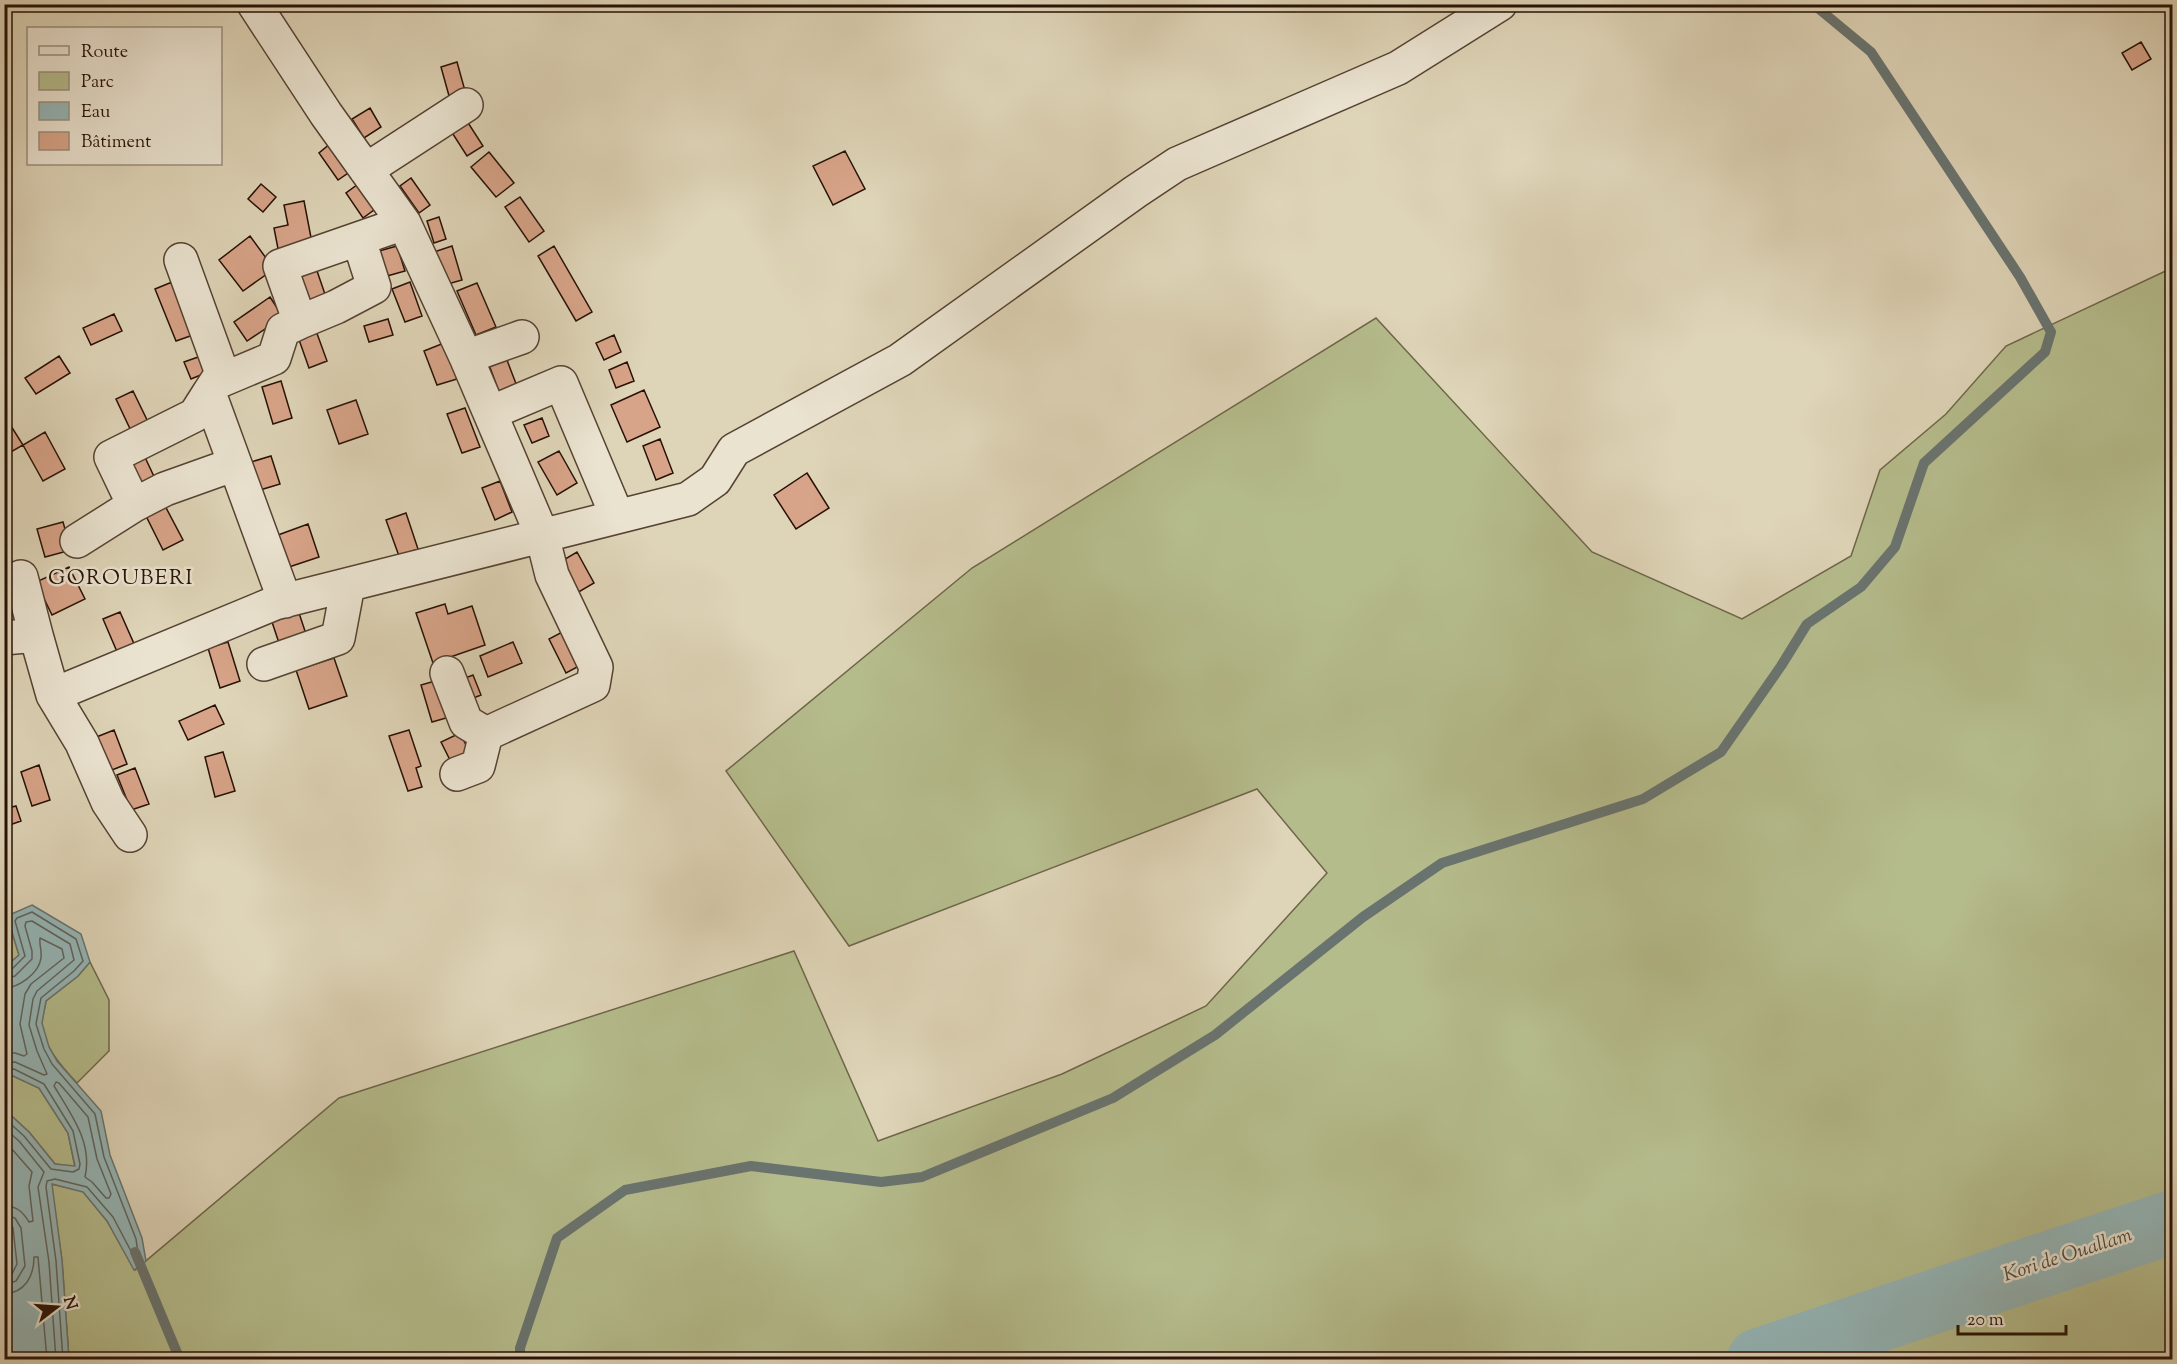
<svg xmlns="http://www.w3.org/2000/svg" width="2177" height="1364" font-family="'Sorts Mill Goudy',serif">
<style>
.green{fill:#b5bc8c;stroke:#6e6649;stroke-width:1.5}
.water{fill:#95b6b7;stroke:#697470;stroke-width:1.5}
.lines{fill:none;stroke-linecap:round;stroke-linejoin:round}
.shore{stroke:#5e645e;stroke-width:1.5}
.stream{stroke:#697470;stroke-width:10}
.river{stroke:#95b6b7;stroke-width:64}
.building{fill:#d8a489;stroke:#271106;stroke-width:1.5}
.minor-casing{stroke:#554232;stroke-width:36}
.minor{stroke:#eae3d0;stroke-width:33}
.labels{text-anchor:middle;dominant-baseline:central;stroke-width:5;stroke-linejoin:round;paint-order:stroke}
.water-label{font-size:20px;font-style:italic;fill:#4e4b44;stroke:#eae3d0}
.quarter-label{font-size:21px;letter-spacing:1.5px;fill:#271106;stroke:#eae3d0}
</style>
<rect width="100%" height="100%" fill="#ded4b7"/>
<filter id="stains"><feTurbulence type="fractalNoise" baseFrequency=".00333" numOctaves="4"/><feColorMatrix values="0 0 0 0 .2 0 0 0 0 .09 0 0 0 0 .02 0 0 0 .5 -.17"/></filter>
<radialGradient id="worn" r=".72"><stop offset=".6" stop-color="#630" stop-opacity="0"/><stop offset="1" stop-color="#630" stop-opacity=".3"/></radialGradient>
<path class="green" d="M 2172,268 L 2172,1359 L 69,1359 L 62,1261 L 51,1184 L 83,1191 L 107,1221 L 135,1270 L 339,1098 L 794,951 L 878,1141 L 1062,1074 L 1206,1006 L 1327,873 L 1257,789 L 849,946 L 726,771 L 972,568 L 1376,318 L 1592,552 L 1742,619 L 1851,556 L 1880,470 L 1946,414 L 2006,346 Z
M 5,914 L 7,916 L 19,955 L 5,967 Z
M 90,962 L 109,1000 L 109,1051 L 77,1083 C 62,1067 41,1044 42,1021 C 43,1014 45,1008 46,1001 L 78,976 Z
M 11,1075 L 39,1088 L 68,1133 L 75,1167 L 55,1164 L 29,1132 L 5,1110 L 5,1077 Z"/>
<path class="water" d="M 32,905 L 81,934 L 90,962 L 78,976 L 46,1001 L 42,1023 L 49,1047 L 57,1061 L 101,1111 L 110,1155 L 142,1238 L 146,1261 L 134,1270 L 107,1221 L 83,1192 L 52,1184 L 62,1260 L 69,1359 L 5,1359 L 5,1275 L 11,1264 L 4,1201 L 5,1110 L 29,1132 L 55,1164 L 75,1166 L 68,1133 L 39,1088 L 11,1075 L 5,1077 L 5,967 L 19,955 L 7,916 Z"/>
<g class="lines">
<path class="shore" d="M 4,972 L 11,970 L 25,956 L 15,921 L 17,918 L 32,912 L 76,939 L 83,961 L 74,971 L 41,998 L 36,1024 L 44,1049 L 52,1064 L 95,1114 L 104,1157 L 136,1239 L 138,1253 L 137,1256 L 133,1255 L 113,1217 L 87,1187 L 55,1179 L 47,1181 L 46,1187 L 56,1261 L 63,1360
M 4,979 L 15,976 L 32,959 L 32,951 L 25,926 L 26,922 L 32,921 L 70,944 L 74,960 L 37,991 L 33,999 L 29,1025 L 37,1051 L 47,1074 L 44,1075 L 15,1062 L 4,1063
M 4,988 C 19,988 39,973 41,958 C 42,951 39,944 40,938 L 62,949 L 64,958 L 31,984 L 25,994 L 20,1024 L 27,1054 L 24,1056 L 15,1053 L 4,1053
M 4,1070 L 14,1069 L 44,1084 L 73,1131 L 80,1164 L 79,1169 L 73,1172 L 51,1169 L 24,1136 L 4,1118
M 56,1082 L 59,1083 L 88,1117 L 97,1159 L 111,1194 L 109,1198 L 106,1198 L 92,1182 L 85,1177 C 93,1143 71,1114 54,1086 Z
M 4,1128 L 19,1141 L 44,1172 L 38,1187 L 49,1262 L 56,1360
M 4,1140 L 32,1172 L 29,1186 L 33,1221 L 29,1222 C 23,1212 17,1206 4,1206
M 4,1215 L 15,1218 L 21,1228 L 25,1266 L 16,1281 L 4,1285
M 4,1223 L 10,1224 L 13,1228 L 17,1264 L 11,1276 L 4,1277
M 4,1294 C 25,1293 34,1276 34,1257 L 38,1257 L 47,1360"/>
<path class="stream" d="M 135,1252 L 180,1360
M 520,1360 L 520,1348 L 557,1238 L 625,1190 L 751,1166 L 881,1182 L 922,1177 L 1113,1098 L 1215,1035 L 1363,917 L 1442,863 L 1643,799 L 1721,752 L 1781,666 L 1807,624 L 1861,587 L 1895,547 L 1924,463 L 2045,352 L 2051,332 L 2020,277 L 1871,52 L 1813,4"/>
<path class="river" d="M 1759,1360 L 2172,1222"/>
</g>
<path class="building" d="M 2141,42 L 2151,59 L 2132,70 L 2122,53 Z
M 457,62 L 467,98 L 451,103 L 441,67 Z
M 370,108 L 381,127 L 364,138 L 352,119 Z
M 465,118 L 483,146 L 467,156 L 449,128 Z
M 331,143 L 351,171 L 338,180 L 319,153 Z
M 845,151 L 865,189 L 833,205 L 813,166 Z
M 489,152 L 514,183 L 496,197 L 471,167 Z
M 411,178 L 430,205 L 419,213 L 400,186 Z
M 361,182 L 378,207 L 363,218 L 346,193 Z
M 261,184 L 276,197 L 263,212 L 248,199 Z
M 520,197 L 544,231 L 529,242 L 505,207 Z
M 304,201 L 313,248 L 279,254 L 274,228 L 288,225 L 284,205 Z
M 439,217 L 446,239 L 434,243 L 427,221 Z
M 250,236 L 274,269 L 243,291 L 219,260 Z
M 397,246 L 405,271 L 387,276 L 379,251 Z
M 452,246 L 462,280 L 444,285 L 434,252 Z
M 554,246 L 592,312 L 576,321 L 538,256 Z
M 315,265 L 328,303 L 307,309 L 295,272 Z
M 172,282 L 193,335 L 176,341 L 155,289 Z
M 410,282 L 422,316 L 405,322 L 392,289 Z
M 477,283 L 496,327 L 476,335 L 457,291 Z
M 270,297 L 283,317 L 247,341 L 234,322 Z
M 114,314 L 122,331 L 91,345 L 83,328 Z
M 388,319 L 393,335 L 369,342 L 364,326 Z
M 315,328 L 327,361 L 309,368 L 297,334 Z
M 614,335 L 621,352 L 604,360 L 596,343 Z
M 444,343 L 457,379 L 437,385 L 424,351 Z
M 505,355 L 520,394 L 502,400 L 488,362 Z
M 59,356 L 70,373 L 36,394 L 25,378 Z
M 201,356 L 208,372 L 191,379 L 184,362 Z
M 627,362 L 634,381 L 616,388 L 609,370 Z
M 281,381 L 292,418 L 273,424 L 262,387 Z
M 644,390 L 660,427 L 627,442 L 611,405 Z
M 133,391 L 149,424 L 132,433 L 116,399 Z
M 356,400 L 368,434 L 339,444 L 327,410 Z
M 465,408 L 480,447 L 462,453 L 447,414 Z
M 542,418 L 549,436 L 532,443 L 524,425 Z
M 11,426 L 23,445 L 4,456 L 4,430 Z
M 45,432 L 65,469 L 43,481 L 23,445 Z
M 660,439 L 673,473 L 656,480 L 643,446 Z
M 142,451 L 158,485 L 141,494 L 125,459 Z
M 559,451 L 577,483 L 557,495 L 538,462 Z
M 271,456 L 280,484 L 260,490 L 251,462 Z
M 807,473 L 829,508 L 796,529 L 774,495 Z
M 500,481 L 512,512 L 495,520 L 482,488 Z
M 163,502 L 183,540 L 163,550 L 144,512 Z
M 406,513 L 418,549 L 399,556 L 386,520 Z
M 63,522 L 71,550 L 45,557 L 37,529 Z
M 308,524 L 319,557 L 289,567 L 278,535 Z
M 577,552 L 594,583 L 577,593 L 560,562 Z
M 69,567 L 85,599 L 52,615 L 36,582 Z
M 445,604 L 448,614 L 472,606 L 485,645 L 433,663 L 416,613 Z
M 120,612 L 135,646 L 118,654 L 103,619 Z
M 299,613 L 308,640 L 281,649 L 272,622 Z
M 566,630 L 583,664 L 566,673 L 549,639 Z
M 228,642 L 240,681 L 220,688 L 208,648 Z
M 513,642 L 522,663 L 488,677 L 480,656 Z
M 334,658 L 347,696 L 309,709 L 296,670 Z
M 473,675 L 481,695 L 466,701 L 458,681 Z
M 442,679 L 453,716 L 432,722 L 421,685 Z
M 215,705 L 224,724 L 188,740 L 179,721 Z
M 114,730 L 127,764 L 107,772 L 94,738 Z
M 409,730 L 421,766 L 416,768 L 422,787 L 408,791 L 389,736 Z
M 460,733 L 469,751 L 450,760 L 441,742 Z
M 223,752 L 235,791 L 215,797 L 205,757 Z
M 39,765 L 50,800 L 32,806 L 21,772 Z
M 135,768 L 149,804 L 131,810 L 117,775 Z
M 16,806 L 21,821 L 4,827 L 4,809 Z
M 4,829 L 9,845 L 4,846 Z"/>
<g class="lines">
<defs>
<path id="minor" d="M 254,4 L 326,114 L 404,223 L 466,357 L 542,535 L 552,575 L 596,667 L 593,685 L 486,734
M 366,170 L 466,105
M 181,260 L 222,373 L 209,393 L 285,601
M 300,322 L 336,307 L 374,287 L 359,240
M 466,357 L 522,337
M 217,382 L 274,358 L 283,330 L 300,322 L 280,266 L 404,223
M 490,413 L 561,383 L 617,516
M 134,505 L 111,457 L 195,415 L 209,393
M 77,541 L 134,505 L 165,489 L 235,464
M 21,577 L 36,635
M 4,638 L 36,635 L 53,695 L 275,603 L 688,499 L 715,480 L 734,450 L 900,360 L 1135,192 L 1177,164 L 1398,68 L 1500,4
M 264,664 L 338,638 L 348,585
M 447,673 L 466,722 L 486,734
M 53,695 L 82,743 L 108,802 L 130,835
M 457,774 L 478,766 L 486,734"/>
</defs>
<use href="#minor" class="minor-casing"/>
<use href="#minor" class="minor"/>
</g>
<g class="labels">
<g class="water-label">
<text transform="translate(2068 1256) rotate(-18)">Kori de Ouallam</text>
</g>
<g class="quarter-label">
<text x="121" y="579">GOROUBERI</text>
</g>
</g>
<rect width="2177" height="1364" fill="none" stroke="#ded4b7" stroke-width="24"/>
<rect x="6" y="6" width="2165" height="1352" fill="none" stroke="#271106" stroke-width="3"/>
<rect x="12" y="12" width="2153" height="1340" fill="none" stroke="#271106" stroke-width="1.5"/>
<rect x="27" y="27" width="195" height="138" fill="#eae3d0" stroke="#9c8f7f" stroke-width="1.5"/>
<rect x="39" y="46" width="30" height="9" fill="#eae3d0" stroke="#9c8f7f" stroke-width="1.5"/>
<text x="81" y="57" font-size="18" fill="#271106">Route</text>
<rect x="39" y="72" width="30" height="18" fill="#b5bc8c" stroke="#9c8f7f" stroke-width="1.5"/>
<text x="81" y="87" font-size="18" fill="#271106">Parc</text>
<rect x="39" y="102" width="30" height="18" fill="#95b6b7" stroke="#9c8f7f" stroke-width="1.5"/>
<text x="81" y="117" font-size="18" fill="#271106">Eau</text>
<rect x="39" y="132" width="30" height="18" fill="#d8a489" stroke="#9c8f7f" stroke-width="1.5"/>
<text x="81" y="147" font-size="18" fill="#271106">Bâtiment</text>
<g transform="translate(57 1307) rotate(73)" stroke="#eae3d0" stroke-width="4.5" paint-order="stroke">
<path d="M0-4.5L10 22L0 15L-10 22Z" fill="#271106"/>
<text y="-9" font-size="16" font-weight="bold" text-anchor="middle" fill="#271106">N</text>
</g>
<path d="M1958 1325v9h108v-9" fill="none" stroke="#271106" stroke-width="3"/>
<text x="1967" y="1325" font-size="18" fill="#271106" stroke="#eae3d0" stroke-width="4.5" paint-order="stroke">20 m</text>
<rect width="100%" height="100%" filter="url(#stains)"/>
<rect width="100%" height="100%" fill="url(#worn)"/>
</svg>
